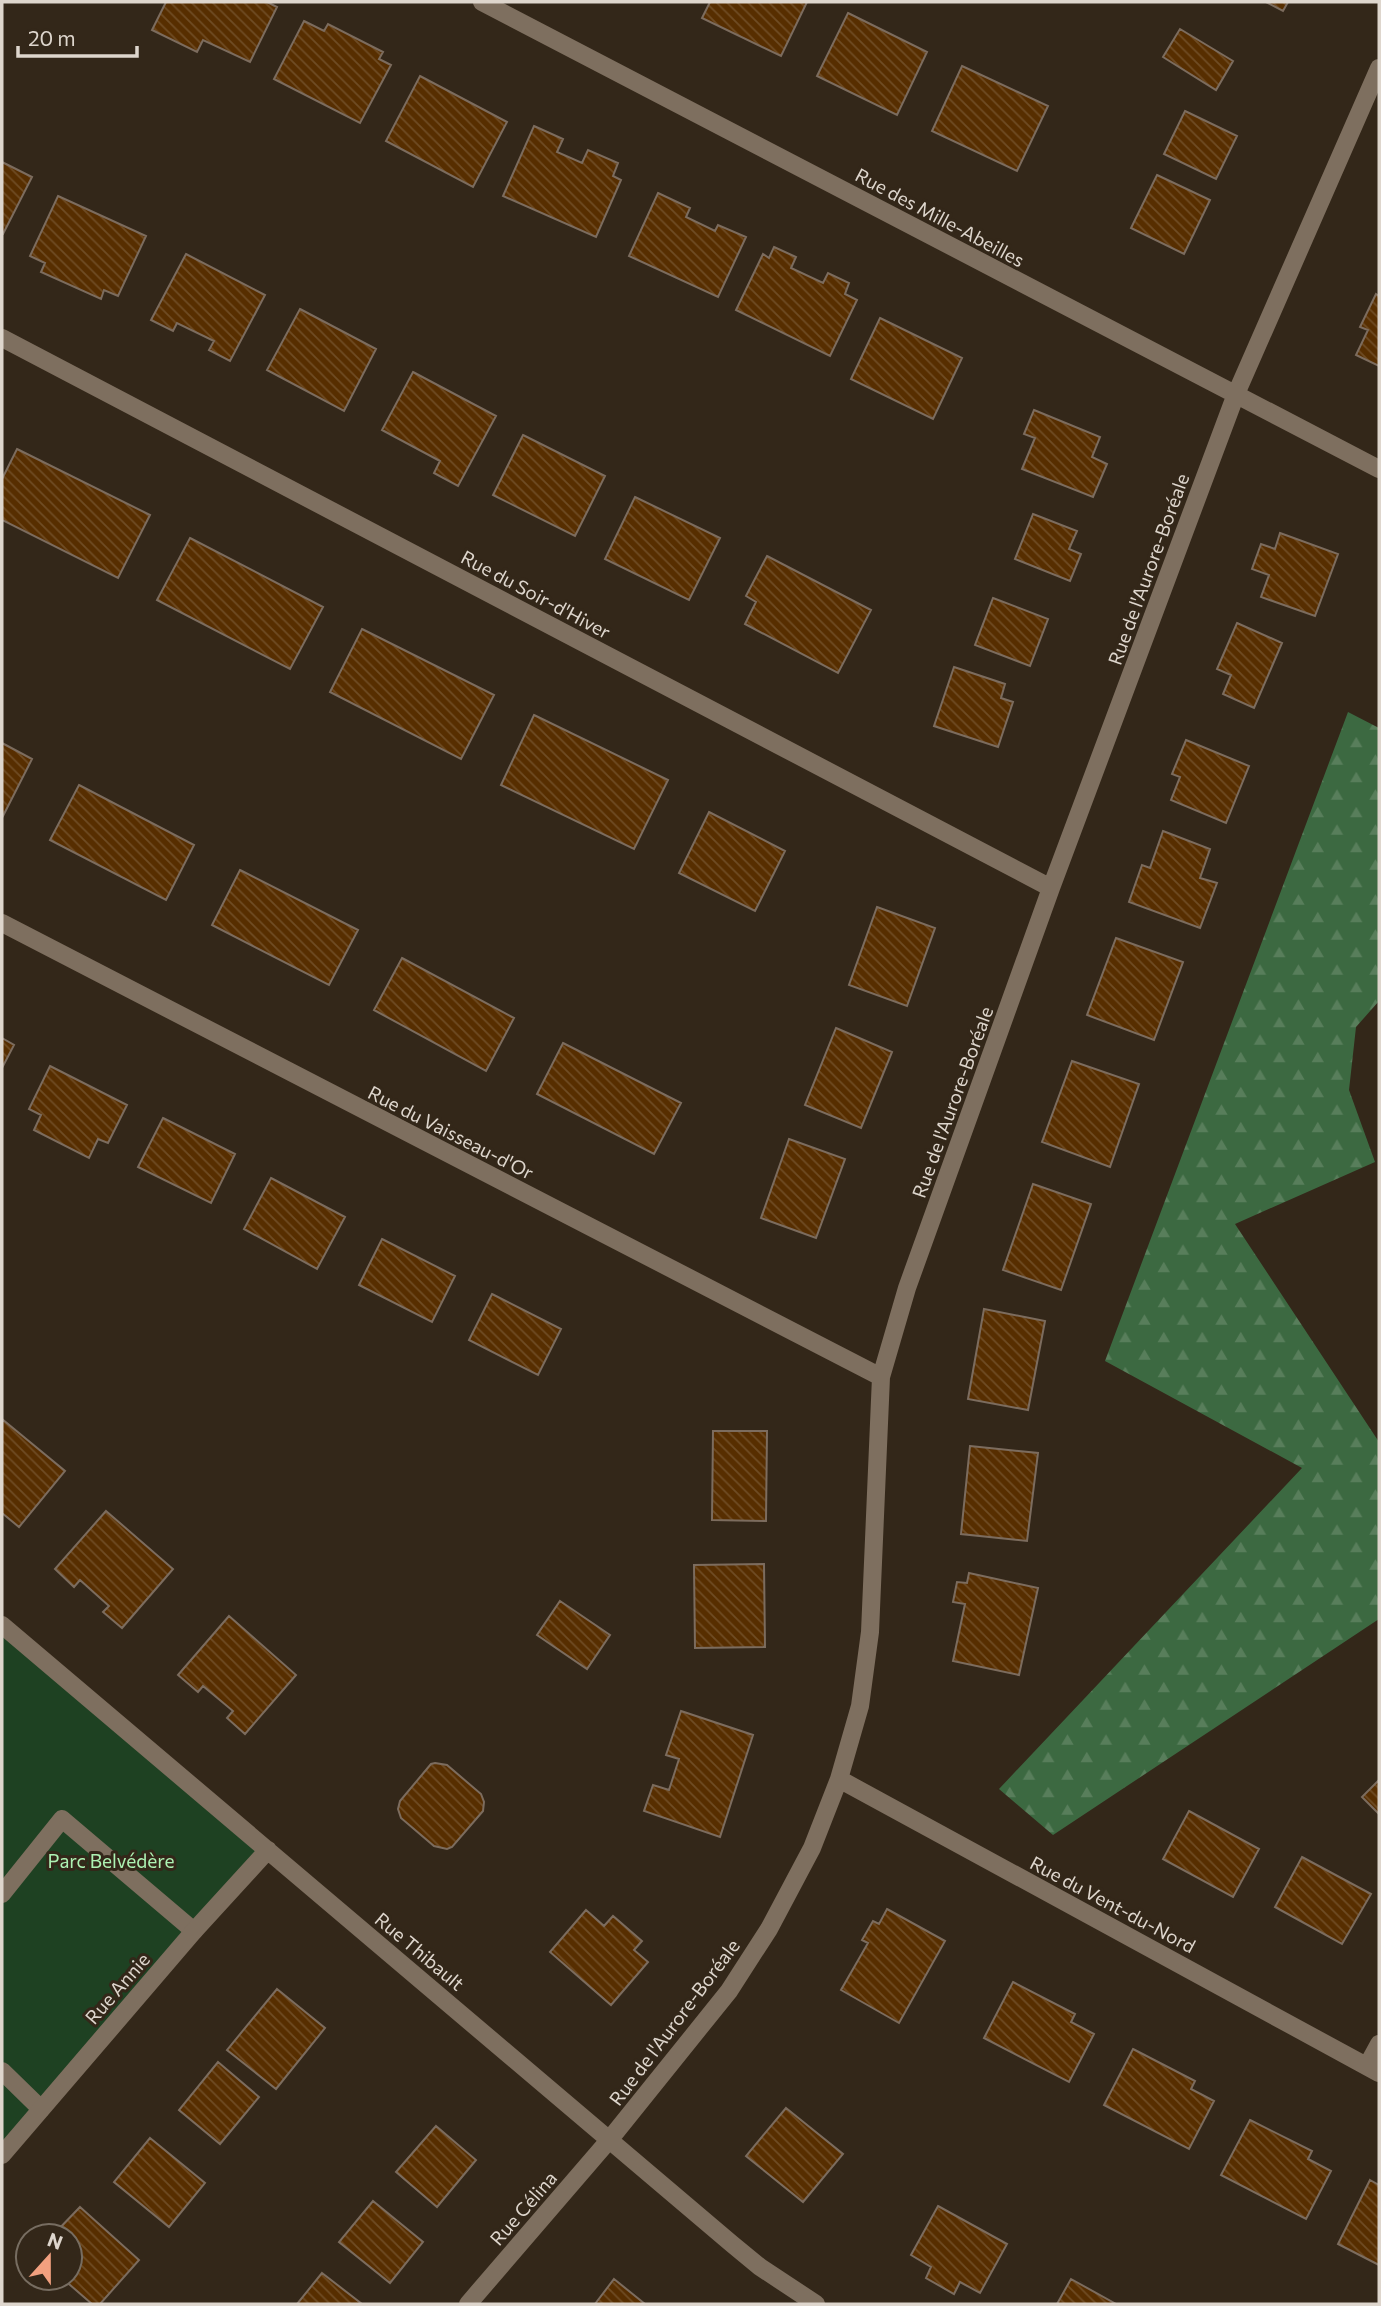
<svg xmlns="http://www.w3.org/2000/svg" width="1381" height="2306" font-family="Commissioner,sans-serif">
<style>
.forest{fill:url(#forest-firs)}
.park{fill:#1e4122}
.building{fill:url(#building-back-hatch);stroke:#7c6c5e;stroke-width:2}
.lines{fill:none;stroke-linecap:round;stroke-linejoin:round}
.lane{stroke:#7e6f5f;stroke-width:18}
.street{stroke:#7e6f5f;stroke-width:18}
.labels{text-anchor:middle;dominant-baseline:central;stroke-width:6;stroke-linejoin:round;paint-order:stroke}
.street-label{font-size:19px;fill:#ded6cd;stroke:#332719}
.park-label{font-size:19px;fill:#adf2b3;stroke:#332719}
</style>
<defs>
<pattern id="forest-firs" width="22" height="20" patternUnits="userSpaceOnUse" patternTransform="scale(1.75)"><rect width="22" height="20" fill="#3c6941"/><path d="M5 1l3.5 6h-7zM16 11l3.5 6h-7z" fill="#587e5b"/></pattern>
<pattern id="building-back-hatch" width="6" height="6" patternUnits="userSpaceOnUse" patternTransform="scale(1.75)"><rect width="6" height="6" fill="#572e00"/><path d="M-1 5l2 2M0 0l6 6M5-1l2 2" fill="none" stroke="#6f4c24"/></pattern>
</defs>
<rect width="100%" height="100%" fill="#332719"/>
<path class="forest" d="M 1348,712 L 1379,728 L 1379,1001 L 1356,1027 L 1349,1090 L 1375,1162 L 1235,1224 L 1379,1442 L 1379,1619 L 1053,1835 L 999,1789 L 1302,1468 L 1105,1361 Z"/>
<path class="park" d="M 2,1625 L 268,1850 L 2,2155 Z"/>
<path class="building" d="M 166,2 L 267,2 L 277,7 L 250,62 L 203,40 L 197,52 L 152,30 Z
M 710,2 L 807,2 L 781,56 L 702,18 Z
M 1266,2 L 1288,2 L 1283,11 Z
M 848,13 L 927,52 L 897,115 L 817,76 Z
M 304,21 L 324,31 L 328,24 L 383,52 L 379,59 L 391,65 L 360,123 L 274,79 Z
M 1180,29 L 1233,61 L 1216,90 L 1163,57 Z
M 962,66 L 1048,106 L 1017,171 L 932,131 Z
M 420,76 L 507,122 L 473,187 L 386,141 Z
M 1185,111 L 1237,136 L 1216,179 L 1164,154 Z
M 534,126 L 563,139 L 557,152 L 582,163 L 588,150 L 618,163 L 613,176 L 621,180 L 596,237 L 503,196 Z
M 2,162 L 32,177 L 3,234 L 2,234 Z
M 1157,175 L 1210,200 L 1184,254 L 1131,228 Z
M 658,193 L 690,208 L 686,217 L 715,231 L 718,225 L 746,237 L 718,297 L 629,256 Z
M 58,196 L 146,236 L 118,296 L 104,290 L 101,299 L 41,272 L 45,263 L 30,256 Z
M 774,247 L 796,257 L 791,268 L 823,283 L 828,273 L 849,283 L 845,294 L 857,300 L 830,356 L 736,310 L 763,254 L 769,258 Z
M 186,254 L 265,295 L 230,361 L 209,350 L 214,341 L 177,323 L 173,331 L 151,320 Z
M 1376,294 L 1379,296 L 1379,366 L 1356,355 L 1368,330 L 1360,327 Z
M 300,309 L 376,349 L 344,411 L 267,370 Z
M 880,318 L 962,358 L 933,419 L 851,379 Z
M 413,372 L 496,416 L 458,486 L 434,473 L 440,461 L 382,430 Z
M 1034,410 L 1100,437 L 1092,457 L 1107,464 L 1093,497 L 1022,469 L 1035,438 L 1024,434 Z
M 523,435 L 605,476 L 575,536 L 493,495 Z
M 17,449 L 150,515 L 118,578 L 2,520 L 2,479 Z
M 635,497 L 720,538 L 689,600 L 605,559 Z
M 1033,514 L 1077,531 L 1069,549 L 1081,554 L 1070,581 L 1015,559 Z
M 1280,533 L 1338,554 L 1315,616 L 1261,597 L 1269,575 L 1252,569 L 1261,544 L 1275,549 Z
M 190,538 L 323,607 L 290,669 L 157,600 Z
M 767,556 L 871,610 L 838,673 L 745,624 L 756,602 L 746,596 Z
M 993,598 L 1048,619 L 1030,666 L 975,645 Z
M 1237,623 L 1282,643 L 1254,708 L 1223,694 L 1231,675 L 1217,669 Z
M 362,629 L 494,695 L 461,759 L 330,692 Z
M 954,667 L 1005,684 L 1001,698 L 1013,702 L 998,747 L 934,726 Z
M 534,715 L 668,780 L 634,849 L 501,785 Z
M 1186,740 L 1249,766 L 1226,823 L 1171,800 L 1180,777 L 1172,774 Z
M 2,743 L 32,759 L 3,816 L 2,815 Z
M 79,785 L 194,845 L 166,900 L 50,840 Z
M 709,812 L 785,851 L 755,911 L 679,873 Z
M 1163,831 L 1210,849 L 1200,878 L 1217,883 L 1200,928 L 1129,902 L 1142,865 L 1150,868 Z
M 240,870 L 358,930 L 329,985 L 212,925 Z
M 877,907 L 935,928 L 907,1006 L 849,985 Z
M 1116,938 L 1183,962 L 1154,1040 L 1087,1015 Z
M 402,958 L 514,1018 L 486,1071 L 374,1010 Z
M 836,1028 L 892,1052 L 861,1128 L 805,1105 Z
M 2,1038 L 14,1045 L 2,1068 Z
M 563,1043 L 681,1103 L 654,1154 L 537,1094 Z
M 1072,1061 L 1139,1084 L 1110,1167 L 1042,1142 Z
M 50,1066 L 127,1105 L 108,1143 L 98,1139 L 89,1158 L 34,1130 L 41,1115 L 29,1109 Z
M 163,1118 L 235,1154 L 211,1203 L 138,1167 Z
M 789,1139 L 845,1159 L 816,1238 L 761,1218 Z
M 271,1178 L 345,1217 L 317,1269 L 244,1229 Z
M 1033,1184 L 1091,1204 L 1061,1290 L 1003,1270 Z
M 382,1239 L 455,1276 L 432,1322 L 359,1285 Z
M 492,1294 L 561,1329 L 538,1375 L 469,1340 Z
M 984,1309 L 1045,1321 L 1028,1410 L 968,1399 Z
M 2,1419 L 65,1471 L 19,1527 L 2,1513 Z
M 713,1431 L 767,1431 L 766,1521 L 712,1520 Z
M 970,1446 L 1038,1453 L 1027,1541 L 961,1534 Z
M 106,1511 L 173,1569 L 122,1628 L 103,1612 L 109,1606 L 80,1580 L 74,1587 L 55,1569 Z
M 764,1564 L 765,1647 L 695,1648 L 694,1565 Z
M 969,1573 L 1038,1588 L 1019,1675 L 953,1661 L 965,1604 L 953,1602 L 957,1582 L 967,1583 Z
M 560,1601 L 610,1635 L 587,1669 L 537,1635 Z
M 229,1616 L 296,1675 L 245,1734 L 227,1718 L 233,1711 L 203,1686 L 198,1692 L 178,1675 Z
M 681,1711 L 753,1735 L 720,1837 L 644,1811 L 653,1785 L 669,1790 L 679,1759 L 666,1755 Z
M 435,1763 L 447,1765 L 481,1794 L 484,1802 L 483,1811 L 452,1847 L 447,1849 L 434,1846 L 401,1818 L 398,1809 L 400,1801 L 431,1764 Z
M 1379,1780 L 1379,1814 L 1362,1797 Z
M 1189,1811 L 1259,1849 L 1233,1897 L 1163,1859 Z
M 1302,1857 L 1371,1894 L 1342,1944 L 1275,1907 Z
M 887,1909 L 945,1941 L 899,2023 L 841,1990 L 868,1943 L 862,1940 L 873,1921 L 879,1924 Z
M 586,1910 L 604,1926 L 613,1916 L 642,1941 L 634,1950 L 648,1962 L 611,2005 L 550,1952 Z
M 1013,1982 L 1075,2014 L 1071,2022 L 1094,2034 L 1069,2082 L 984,2038 Z
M 277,1989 L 325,2028 L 276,2089 L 227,2050 Z
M 1133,2049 L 1195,2081 L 1191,2089 L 1214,2101 L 1189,2149 L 1104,2105 Z
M 218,2062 L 259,2097 L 220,2144 L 179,2110 Z
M 786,2108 L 843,2154 L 803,2202 L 746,2156 Z
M 1250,2120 L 1312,2151 L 1308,2159 L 1331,2171 L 1306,2219 L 1221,2175 Z
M 436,2126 L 476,2160 L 437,2207 L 396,2172 Z
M 150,2138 L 205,2183 L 169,2227 L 114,2182 Z
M 1370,2180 L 1379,2185 L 1379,2265 L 1338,2244 Z
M 373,2201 L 423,2242 L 390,2283 L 339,2242 Z
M 938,2206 L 1007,2244 L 980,2293 L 960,2282 L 954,2294 L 926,2278 L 931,2267 L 911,2255 Z
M 80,2207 L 139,2260 L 100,2304 L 92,2304 L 62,2278 L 70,2278 L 70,2236 L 59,2236 L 55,2233 Z
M 322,2273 L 362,2304 L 297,2304 Z
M 614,2279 L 645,2304 L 595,2304 Z
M 1071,2279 L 1116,2304 L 1057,2304 Z"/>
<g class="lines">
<path class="lane" d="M 2,1894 L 62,1819 L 194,1931
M 2,2071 L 41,2109"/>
<path class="street" d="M 482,2 L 1379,469
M 2,338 L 1051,888
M 2,923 L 881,1377
M 2,1625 L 732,2244 L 760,2267 L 816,2304
M 839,1779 L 1379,2073
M 1367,2066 L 1379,2044
M 2,2155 L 194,1931 L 268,1850
M 468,2304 L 610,2139 L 729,1991 L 769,1929 L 812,1848 L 839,1779 L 860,1706 L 870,1632 L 881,1377 L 907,1288 L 1051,888 L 1236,394 L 1379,68"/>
</g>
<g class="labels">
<g class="street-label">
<text transform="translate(940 217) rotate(28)">Rue des Mille-Abeilles</text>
<text transform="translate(1148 569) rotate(-70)">Rue de l'Aurore-Boréale</text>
<text transform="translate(536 594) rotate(28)">Rue du Soir-d'Hiver</text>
<text transform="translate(952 1102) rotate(-70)">Rue de l'Aurore-Boréale</text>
<text transform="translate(451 1132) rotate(27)">Rue du Vaisseau-d'Or</text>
<text transform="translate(1113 1904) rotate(28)">Rue du Vent-du-Nord</text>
<text transform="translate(420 1951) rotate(40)">Rue Thibault</text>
<text transform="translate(117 1988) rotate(-49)">Rue Annie</text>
<text transform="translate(674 2022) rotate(-53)">Rue de l'Aurore-Boréale</text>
<text transform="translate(523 2208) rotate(-49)">Rue Célina</text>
</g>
<g class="park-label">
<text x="111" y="1860">Parc Belvédère</text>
</g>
</g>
<rect width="1381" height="2306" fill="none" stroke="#ded6cd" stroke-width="7"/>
<g transform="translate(49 2257) rotate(21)"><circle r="33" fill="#332719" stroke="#776d61" stroke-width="2"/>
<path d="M0-5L12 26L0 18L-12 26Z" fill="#f2a07f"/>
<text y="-10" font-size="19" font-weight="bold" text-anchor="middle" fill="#ded6cd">N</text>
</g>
<path d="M18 46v10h119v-10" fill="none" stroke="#ded6cd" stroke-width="3.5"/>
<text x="28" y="46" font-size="21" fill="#ded6cd" stroke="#332719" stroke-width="5" paint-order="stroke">20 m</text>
</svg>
